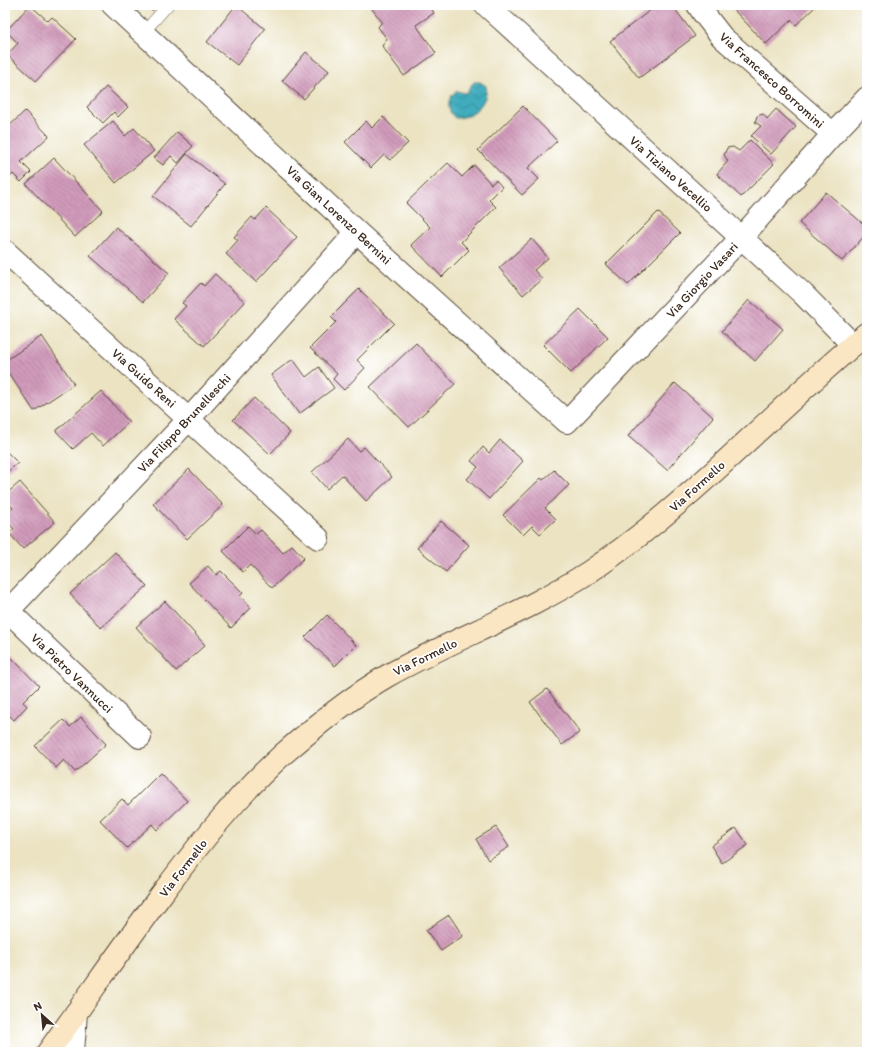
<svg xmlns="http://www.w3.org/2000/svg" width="872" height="1057" font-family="Itim,sans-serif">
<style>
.water{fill:url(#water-waves);stroke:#3d6b6e}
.building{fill:url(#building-back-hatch)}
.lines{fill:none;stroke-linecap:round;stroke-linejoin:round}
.lane-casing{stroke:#554637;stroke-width:12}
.street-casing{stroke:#554637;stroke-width:24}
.secondary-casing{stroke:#554637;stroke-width:24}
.lane{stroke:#fff;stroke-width:11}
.street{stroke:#fff;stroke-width:22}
.secondary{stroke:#fbe6c4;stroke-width:22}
.labels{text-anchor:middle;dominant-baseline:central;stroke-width:3.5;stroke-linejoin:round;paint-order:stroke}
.street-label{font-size:13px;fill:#3b2a1e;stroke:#fff}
</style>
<defs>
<pattern id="water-waves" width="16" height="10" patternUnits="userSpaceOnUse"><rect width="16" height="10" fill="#3facbd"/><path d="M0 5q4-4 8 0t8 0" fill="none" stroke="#368c99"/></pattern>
<pattern id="building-back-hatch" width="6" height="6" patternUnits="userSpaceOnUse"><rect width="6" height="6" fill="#d19bbb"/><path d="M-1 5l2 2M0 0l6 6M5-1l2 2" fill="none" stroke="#ab7f97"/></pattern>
</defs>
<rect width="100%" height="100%" fill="#fff"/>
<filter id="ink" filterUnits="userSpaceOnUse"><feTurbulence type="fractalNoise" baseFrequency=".025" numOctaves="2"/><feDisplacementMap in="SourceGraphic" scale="8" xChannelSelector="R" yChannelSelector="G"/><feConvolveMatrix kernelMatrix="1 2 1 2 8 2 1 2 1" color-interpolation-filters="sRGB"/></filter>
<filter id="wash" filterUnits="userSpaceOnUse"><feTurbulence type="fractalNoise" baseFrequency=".012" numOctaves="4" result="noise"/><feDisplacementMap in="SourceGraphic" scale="16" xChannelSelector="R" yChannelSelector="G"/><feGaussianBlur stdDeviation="0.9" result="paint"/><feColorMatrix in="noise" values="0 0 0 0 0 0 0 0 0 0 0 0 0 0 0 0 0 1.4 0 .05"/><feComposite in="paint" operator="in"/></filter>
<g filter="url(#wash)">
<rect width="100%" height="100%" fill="#ebe3c2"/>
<path class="water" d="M 474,82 L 480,82 L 486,86 C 489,103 471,119 455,118 C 446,111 447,96 457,91 L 464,93 L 467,92 L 472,84 Z"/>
<g id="blocks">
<path class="building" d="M 30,5 L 48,21 L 52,17 L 76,39 L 36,81 L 7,55 L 18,43 L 6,31 Z
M 147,5 L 157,5 L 152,11 Z
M 236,5 L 265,29 L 237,65 L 207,42 Z
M 369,5 L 429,5 L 434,13 L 416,25 L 436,53 L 404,76 L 382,46 L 387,39 L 378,27 L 382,22 Z
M 657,5 L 672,5 L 695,36 L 639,78 L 610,41 Z
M 732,5 L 817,5 L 796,25 L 791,20 L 766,44 L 731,7 Z
M 306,52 L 329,71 L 304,99 L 282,81 Z
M 106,87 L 128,107 L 118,117 L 114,112 L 103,123 L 87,107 Z
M 523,106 L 557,141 L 528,168 L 539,179 L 522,195 L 478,150 Z
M 776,109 L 796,127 L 771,154 L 751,136 L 761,126 L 755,122 L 757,116 L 763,114 L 767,119 Z
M 25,111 L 49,136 L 21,162 L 31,172 L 21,182 L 13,174 L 5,181 L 5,130 Z
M 383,117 L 408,143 L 390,160 L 384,155 L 371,168 L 345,142 L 366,121 L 372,128 Z
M 113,121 L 125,136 L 134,128 L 154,151 L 116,183 L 84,145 Z
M 177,132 L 193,146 L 178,163 L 171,156 L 163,165 L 154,158 Z
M 750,140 L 774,164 L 741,197 L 717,174 L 728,161 L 724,155 L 727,148 L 733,147 L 739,151 Z
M 187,154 L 225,184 L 191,226 L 153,196 Z
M 54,158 L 103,211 L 75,237 L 26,184 Z
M 448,163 L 462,177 L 474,165 L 491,184 L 496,180 L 502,187 L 489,200 L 496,207 L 461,242 L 469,250 L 442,277 L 411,245 L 430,227 L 406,203 Z
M 826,192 L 867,227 L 867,233 L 842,261 L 799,223 Z
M 266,208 L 297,237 L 256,282 L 226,254 L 238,240 L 234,237 L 252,217 L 255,220 Z
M 658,212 L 680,233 L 628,285 L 606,264 Z
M 116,227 L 169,273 L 143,302 L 90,256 Z
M 532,239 L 548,258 L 534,270 L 542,279 L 523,295 L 499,268 Z
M 215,274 L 245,302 L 204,346 L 174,319 L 186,306 L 182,303 L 201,283 L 204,286 Z
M 359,289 L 394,323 L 357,360 L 365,368 L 344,390 L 333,379 L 337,374 L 310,348 L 336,322 L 331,317 Z
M 749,300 L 783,329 L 755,361 L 722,331 Z
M 580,309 L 608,337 L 571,373 L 543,345 Z
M 42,336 L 74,384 L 34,411 L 5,368 L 5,361 Z
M 416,343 L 455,384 L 409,427 L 370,387 Z
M 293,359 L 306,377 L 319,367 L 334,388 L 299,414 L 271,375 Z
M 675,383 L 713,417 L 667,470 L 628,436 Z
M 101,391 L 129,422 L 103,446 L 91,433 L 73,449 L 56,431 Z
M 254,398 L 290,433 L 270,454 L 233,420 Z
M 348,439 L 359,451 L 364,447 L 392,477 L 366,501 L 342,475 L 327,489 L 312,472 Z
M 500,440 L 523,461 L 489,499 L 467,479 L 478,467 L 471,461 L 483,447 L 489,453 Z
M 5,450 L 18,463 L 7,472 L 5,469 Z
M 189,469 L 223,505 L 187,539 L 153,504 Z
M 554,470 L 569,485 L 545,508 L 556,519 L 540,534 L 532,526 L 523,535 L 503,515 L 541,478 L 543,480 Z
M 20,482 L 55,522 L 23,549 L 9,533 L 14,529 L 5,519 L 5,514 L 13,508 L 5,499 L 5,495 Z
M 441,521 L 469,545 L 446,572 L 417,548 Z
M 248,526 L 256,534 L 261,530 L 283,553 L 292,545 L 304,558 L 272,588 L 250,565 L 243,572 L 223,551 Z
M 115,552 L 147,586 L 101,628 L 70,594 Z
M 208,566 L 216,575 L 221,571 L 243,593 L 240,596 L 251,608 L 231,628 L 189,583 Z
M 165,601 L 205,645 L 176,671 L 136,627 Z
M 327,615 L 356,645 L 335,666 L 305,637 Z
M 5,651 L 39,686 L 23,702 L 27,706 L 14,720 L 5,711 Z
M 547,689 L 580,732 L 562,745 L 530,702 Z
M 81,717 L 106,744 L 75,772 L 64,760 L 56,768 L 35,746 L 63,720 L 70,727 Z
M 160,773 L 187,801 L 157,830 L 152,824 L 127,848 L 100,820 L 122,799 L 128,805 Z
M 496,827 L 509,847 L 488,860 L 476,839 Z
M 736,828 L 748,845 L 722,863 L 711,846 Z
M 449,915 L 463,936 L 441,951 L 426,930 Z"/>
</g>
</g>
<g filter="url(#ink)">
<use href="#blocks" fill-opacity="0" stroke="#554637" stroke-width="1"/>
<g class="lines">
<defs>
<path id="lane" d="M 143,33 L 168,5"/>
<path id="street" d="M 113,5 L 357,232 L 567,422 L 741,238 L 833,134 L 867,98
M 486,5 L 803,294 L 853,345
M 698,5 L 704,14 L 722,37 L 833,134
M 5,251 L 318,538
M 5,608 L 140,737
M 8,611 L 189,419 L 357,232
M 73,1052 L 76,1013"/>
<path id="secondary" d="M 48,1052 C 85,1001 121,949 158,899 C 196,848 235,798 281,756 C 314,727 349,698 387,676 C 453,639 526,613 589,572 C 636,541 678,504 719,467 C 768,422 816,376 867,333"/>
</defs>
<use href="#lane" class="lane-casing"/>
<use href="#street" class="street-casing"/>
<use href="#secondary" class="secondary-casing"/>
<use href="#lane" class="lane"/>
<use href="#street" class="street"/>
<use href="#secondary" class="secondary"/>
</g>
</g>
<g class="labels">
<g class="street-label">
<text transform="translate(772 80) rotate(42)">Via Francesco Borromini</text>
<text transform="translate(671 174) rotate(42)">Via Tiziano Vecellio</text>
<text transform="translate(339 215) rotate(43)">Via Gian Lorenzo Bernini</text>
<text transform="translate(702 280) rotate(-47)">Via Giorgio Vasari</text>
<text transform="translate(144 378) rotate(42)">Via Guido Reni</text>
<text transform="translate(184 423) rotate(-47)">Via Filippo Brunelleschi</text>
<text transform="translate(697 486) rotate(-42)">Via Formello</text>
<text transform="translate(425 657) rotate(-26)">Via Formello</text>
<text transform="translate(72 673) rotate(44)">Via Pietro Vannucci</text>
<text transform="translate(183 868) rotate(-52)">Via Formello</text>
</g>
</g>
<rect width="872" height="1057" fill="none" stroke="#fff" stroke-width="20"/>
<g transform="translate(42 1015) rotate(333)" stroke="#ffffff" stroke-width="3" paint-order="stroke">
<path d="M0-3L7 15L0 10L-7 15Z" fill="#3b2a1e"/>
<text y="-6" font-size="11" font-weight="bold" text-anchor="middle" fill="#3b2a1e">N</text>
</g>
</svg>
